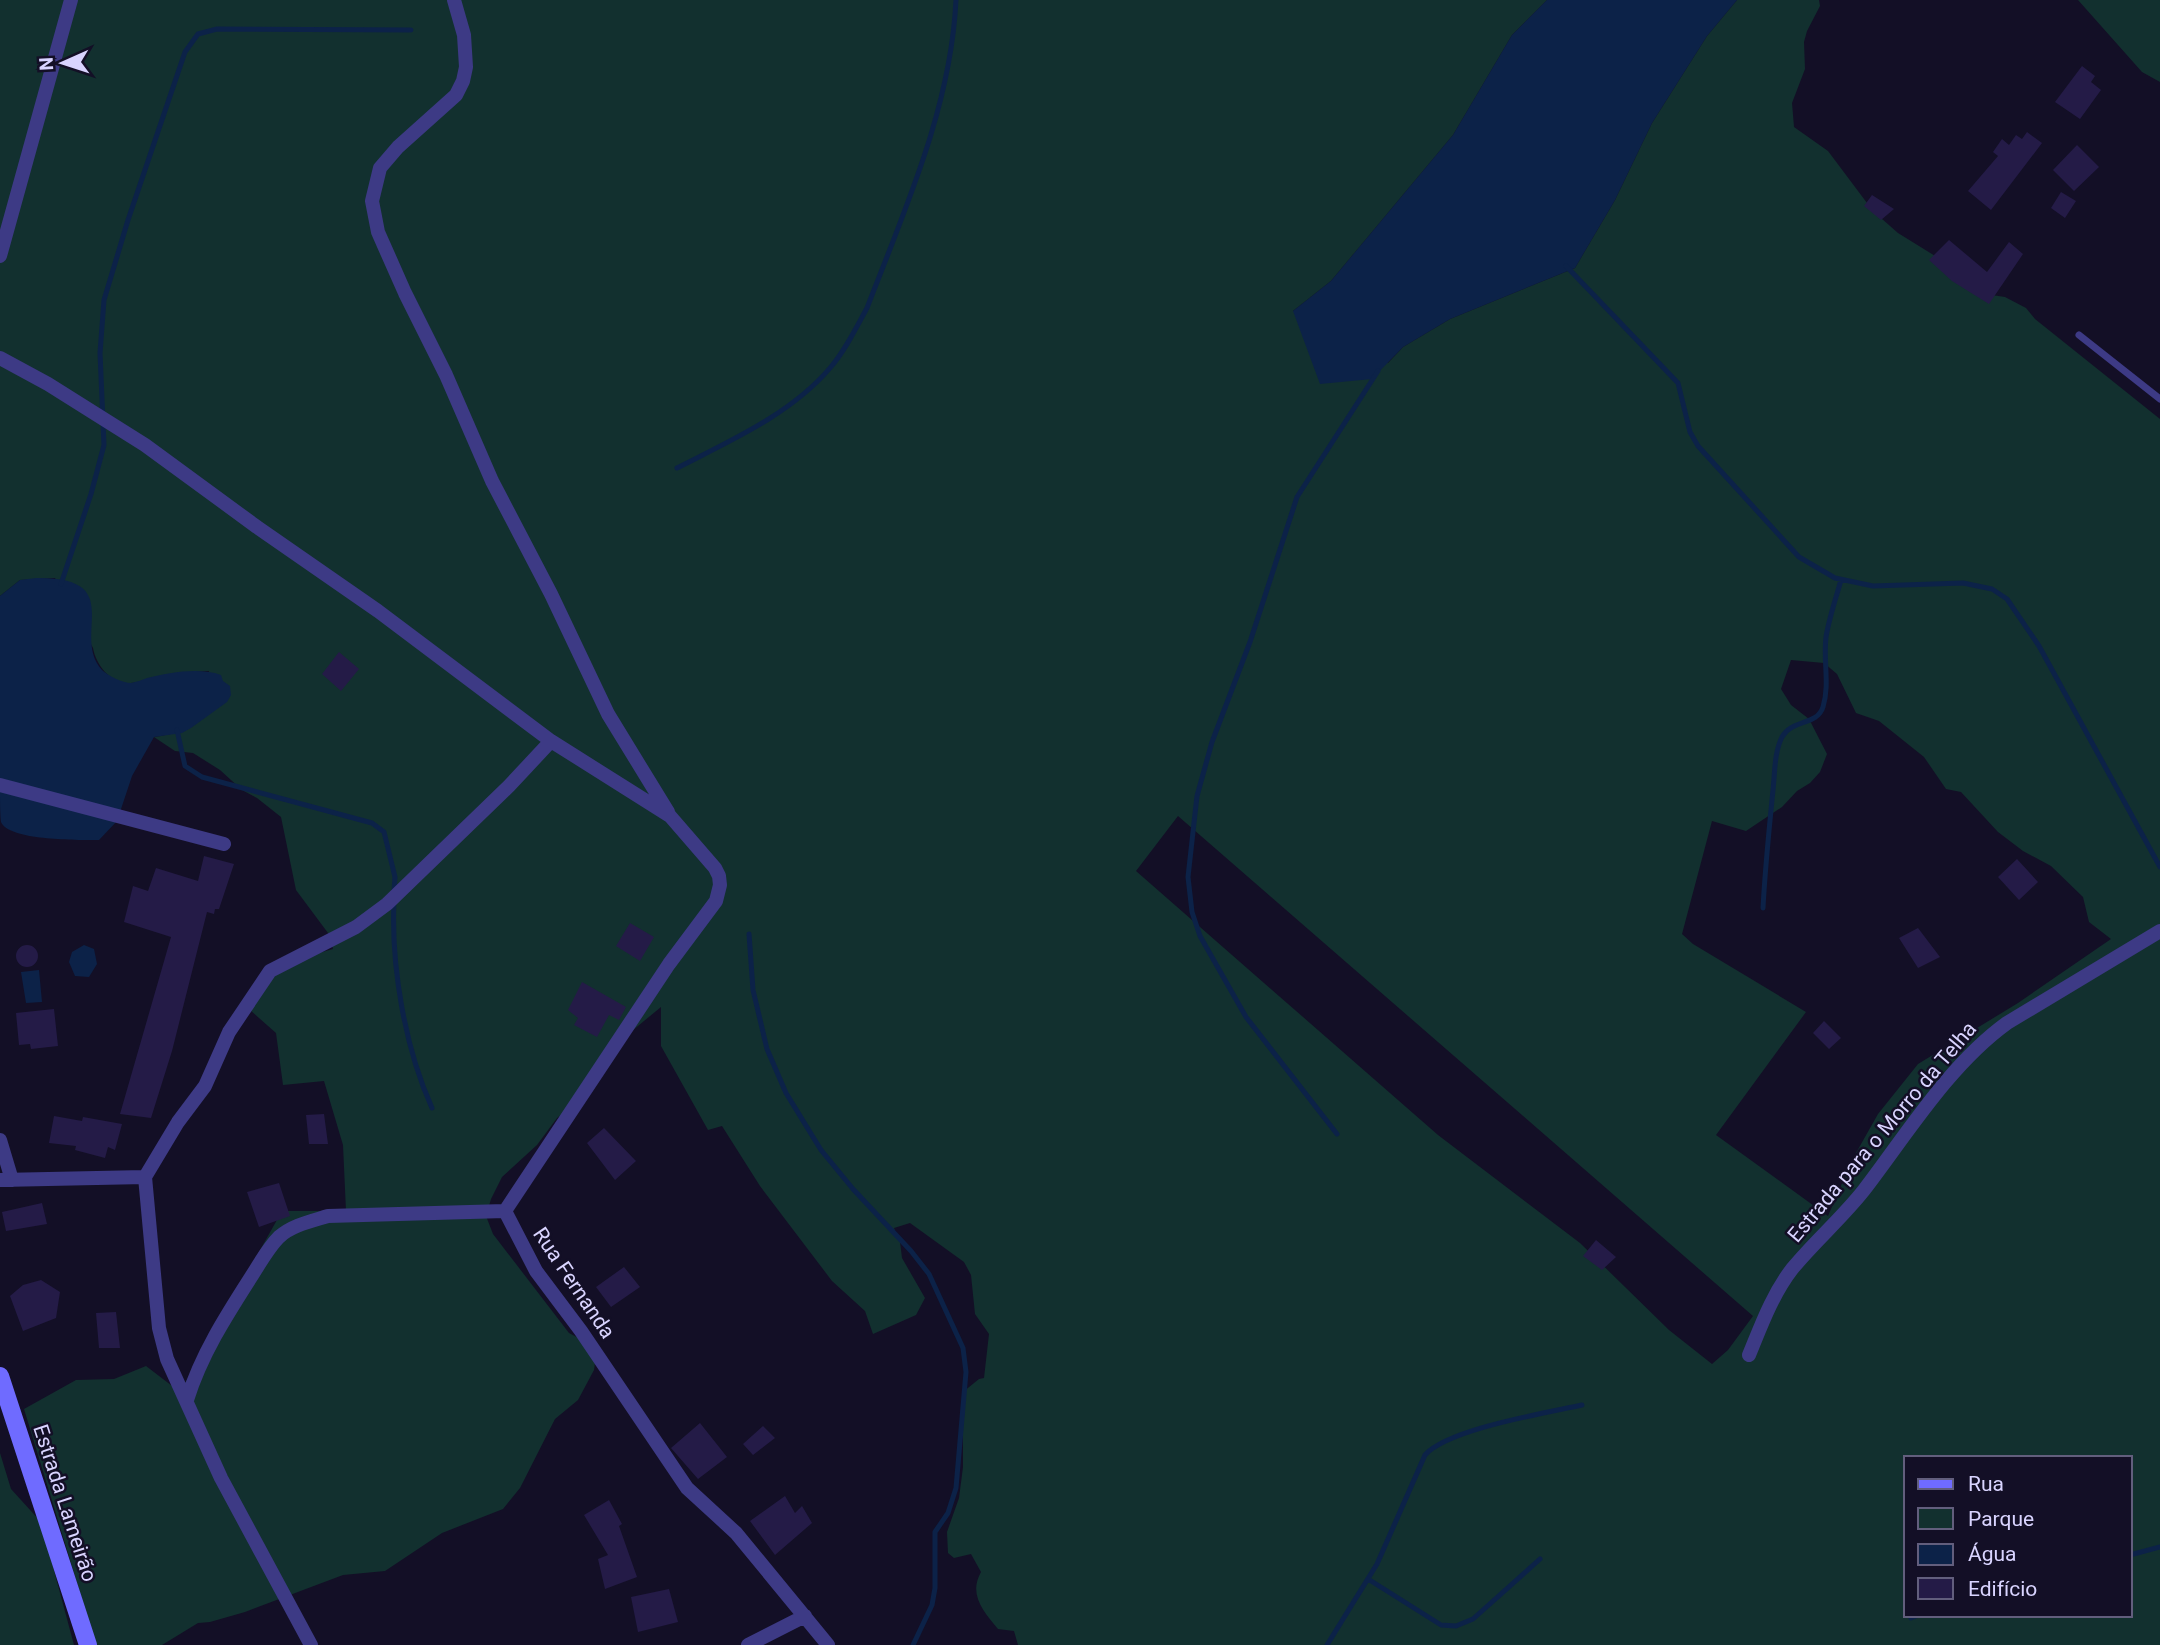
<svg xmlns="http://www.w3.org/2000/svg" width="2160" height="1645" font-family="Roboto,sans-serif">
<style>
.green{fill:#12302f;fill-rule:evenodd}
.water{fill:#0c2248}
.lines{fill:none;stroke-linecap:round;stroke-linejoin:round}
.stream{stroke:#0c2248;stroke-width:5}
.building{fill:#241b47}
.lane{stroke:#3d3a85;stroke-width:7}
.street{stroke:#3d3a85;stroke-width:14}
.secondary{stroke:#6f6bff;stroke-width:18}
.labels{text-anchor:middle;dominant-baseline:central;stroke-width:5;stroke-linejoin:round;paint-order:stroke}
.street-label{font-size:21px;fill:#d9d4ff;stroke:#130f26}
</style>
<rect width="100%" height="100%" fill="#130f26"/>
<path class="green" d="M 0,0 L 1547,0 L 1512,35 L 1453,135 L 1331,281 L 1293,311 L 1388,363 L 1403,347 L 1450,319 L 1575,268 L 1615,200 L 1652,123 L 1707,36 L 1737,0 L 1819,0 L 1820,6 L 1807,31 L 1804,42 L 1805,69 L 1792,103 L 1794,127 L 1828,151 L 1873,211 L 1898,233 L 1940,259 L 1985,294 L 2005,297 L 2026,308 L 2035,319 L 2160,419 L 2160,1645 L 1018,1645 L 1014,1631 L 998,1629 C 984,1612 968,1595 981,1572 L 971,1554 L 954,1558 L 948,1553 L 947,1532 L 959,1498 L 963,1467 L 963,1392 L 979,1379 L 984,1378 L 989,1334 L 975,1314 L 971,1275 L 964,1262 L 910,1223 L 894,1228 L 900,1242 L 902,1258 L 925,1298 L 916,1315 L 873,1334 L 865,1311 L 832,1281 L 760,1186 L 722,1126 L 708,1130 L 661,1046 L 661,1007 L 627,1035 L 580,1099 L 557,1118 L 537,1145 L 502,1177 L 491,1199 L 486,1216 L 493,1234 L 569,1333 L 590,1344 L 596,1355 L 594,1370 L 578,1400 L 555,1419 L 520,1488 L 503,1509 L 442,1533 L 385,1571 L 343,1575 L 245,1612 L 210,1622 L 198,1623 L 162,1645 L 96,1645 L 24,1409 L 76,1380 L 114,1379 L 146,1366 L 180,1392 L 282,1211 L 346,1211 L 343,1145 L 324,1081 L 283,1085 L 276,1033 L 242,1003 L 272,966 L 333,949 L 328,933 L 296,890 L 281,817 L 257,798 L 242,790 L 220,770 L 193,753 L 175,751 L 154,737 C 173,734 187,732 202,719 L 209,671 C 194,672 179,672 164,675 C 153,677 142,682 131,683 C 111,685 96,665 93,648 L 55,578 L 20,580 L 0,596 ZM 1791,660 L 1824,663 L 1837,674 L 1856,713 L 1879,721 L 1924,757 L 1946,789 L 1961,792 L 1998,832 L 2023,851 L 2051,866 L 2083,897 L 2089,922 L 2111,939 L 2018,1003 L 1918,1064 L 1878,1114 L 1852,1160 L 1828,1216 L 1716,1135 L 1806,1012 L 1693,944 L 1682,934 L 1712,821 L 1746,831 L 1782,807 L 1797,791 L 1810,783 L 1820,772 L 1827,754 L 1809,719 L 1791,705 L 1781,689 ZM 1178,816 L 1753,1316 L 1728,1350 L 1712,1364 L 1669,1330 L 1580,1243 L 1438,1135 L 1136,871 ZM 1906,1458 L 2130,1458 L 2130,1615 L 1906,1615 Z
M 2078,0 L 2160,0 L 2160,82 L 2142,72 Z
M 0,1453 L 11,1489 L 41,1522 L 74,1645 L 0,1645 Z"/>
<path class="water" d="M 1547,0 L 1737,0 L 1707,36 L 1652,123 L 1615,200 L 1575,268 L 1450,319 L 1403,347 L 1372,379 L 1320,384 L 1293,311 L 1331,281 L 1453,135 L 1512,35 Z
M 36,578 C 129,577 70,635 102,670 C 108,676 123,683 131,683 C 136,682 142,680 147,678 C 169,673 198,667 221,675 L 223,681 L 230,686 L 231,695 L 227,702 L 191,728 L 182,733 L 154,737 L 132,776 L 120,812 L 0,783 L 0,596 L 20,580 Z
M 0,789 L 118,820 L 99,840 C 80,840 9,841 1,822 C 0,814 0,798 0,789 Z
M 84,945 L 94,949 L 97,964 L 89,977 L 75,976 L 69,962 L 72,952 Z
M 39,970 L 42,1002 L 26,1003 L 21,972 Z"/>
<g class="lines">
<path class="stream" d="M 1566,266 L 1678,383 L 1690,432 L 1698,446 L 1799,557 L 1835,578 L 1873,586 L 1963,583 L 1992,589 L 2007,599 L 2039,646 L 2160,867
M 677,468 C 730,441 791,414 830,368 C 845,351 856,328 867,308 C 905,209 951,107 956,0
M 61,584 L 91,494 L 104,445 L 100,353 L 104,300 L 128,220 L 185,52 L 198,34 L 217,29 L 411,30
M 177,730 L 185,766 L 202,777 L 372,823 L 384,832 L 395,877 L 394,891
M 394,901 C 391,967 405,1048 432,1108
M 1763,908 C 1765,869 1769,830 1773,790 C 1775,773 1774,753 1782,737 C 1792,719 1817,726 1823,707 C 1830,684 1823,661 1826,637 C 1829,618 1836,598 1841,580
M 749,934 L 753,990 L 767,1049 L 786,1093 L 821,1150 L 853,1189 L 911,1251 L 929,1274 L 963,1348 L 966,1372 L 956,1488 L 948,1513 L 935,1532 L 935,1588 L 932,1605 L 913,1645
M 1337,1134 L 1246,1017 L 1200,936 L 1192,912 L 1188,877 L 1197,796 L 1212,742 L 1250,642 L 1297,497 L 1378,371
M 2130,1555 L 2160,1547
M 1368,1579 L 1441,1625 L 1456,1626 L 1473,1619 L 1540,1559
M 1911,1618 L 1919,1615
M 1327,1645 L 1377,1564 L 1425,1455 C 1448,1429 1546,1413 1582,1405"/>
</g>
<path class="building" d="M 2082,66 L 2095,76 L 2091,82 L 2101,90 L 2080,119 L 2055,102 Z
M 2027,132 L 2042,143 L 1991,210 L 1968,191 L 1998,156 L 1993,152 L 2002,139 L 2009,145 L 2016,135 L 2022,139 Z
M 2077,145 L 2099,167 L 2074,191 L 2053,170 Z
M 2061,192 L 2076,201 L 2065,218 L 2051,208 Z
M 1872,195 L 1894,209 L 1881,220 L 1864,206 Z
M 1949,240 L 1987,272 L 2009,242 L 2023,254 L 1989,304 L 1952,281 L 1929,260 Z
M 339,652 L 359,669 L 341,691 L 322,674 Z
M 204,856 L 234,864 L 219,909 L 215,909 L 214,914 L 207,912 L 172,1051 L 151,1118 L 120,1114 L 171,937 L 124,922 L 133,886 L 148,891 L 156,868 L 198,881 Z
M 2017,859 L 2038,882 L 2019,900 L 1998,877 Z
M 630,923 L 654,937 L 640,961 L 616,946 Z
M 1918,928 L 1940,957 L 1918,968 L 1899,938 Z
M16 956a11 11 0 1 1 22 0a11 11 0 1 1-22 0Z
M 582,982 L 626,1007 L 619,1020 L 609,1015 L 597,1037 L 574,1025 L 578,1018 L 568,1010 Z
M 54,1009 L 58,1046 L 31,1049 L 30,1044 L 19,1045 L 16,1013 Z
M 1824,1021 L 1841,1038 L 1829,1049 L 1813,1033 Z
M 324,1114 L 328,1144 L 309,1144 L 306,1115 Z
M 54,1116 L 82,1121 L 83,1117 L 122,1124 L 115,1150 L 108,1147 L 105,1158 L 75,1150 L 76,1146 L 49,1143 Z
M 604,1128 L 636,1161 L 615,1180 L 587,1143 Z
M 279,1183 L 290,1216 L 259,1227 L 247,1192 Z
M 42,1203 L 47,1224 L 6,1231 L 2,1212 Z
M 1596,1240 L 1616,1257 L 1602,1270 L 1583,1256 Z
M 624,1267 L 640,1287 L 611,1307 L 596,1287 Z
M 41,1280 L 60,1292 L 56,1318 L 23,1331 L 10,1296 L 23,1285 Z
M 116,1312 L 120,1348 L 99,1348 L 96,1313 Z
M 700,1423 L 727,1457 L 698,1479 L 671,1448 Z
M 763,1426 L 775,1438 L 753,1455 L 743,1444 Z
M 785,1496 L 795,1513 L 802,1506 L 812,1523 L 775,1555 L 750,1521 Z
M 609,1500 L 622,1524 L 619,1526 L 637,1577 L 605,1589 L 598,1559 L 608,1555 L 584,1515 Z
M 669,1589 L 678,1622 L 638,1632 L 631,1597 Z"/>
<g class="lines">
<path class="lane" d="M 2079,335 L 2160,399"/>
<path class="street" d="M 454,0 L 464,35 L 466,67 L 463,81 L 456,95 L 398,147 L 380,168 L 372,201 L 378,232 L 405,293 L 446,375 L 492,481 L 551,594 L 608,714 L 668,812
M 0,256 L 71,0
M 0,358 L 48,384 L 145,445 L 257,527 L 378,611 L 551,741 L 670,816 L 715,868 L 719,876 L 720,885 L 716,901 L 669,964 L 505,1211 L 536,1271 L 581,1331 L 687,1488 L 736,1533 L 828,1645
M 0,785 L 224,844
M 0,1140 L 12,1180
M 145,1177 L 178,1122 L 205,1086 L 229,1032 L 270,971 L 356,927 L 387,904 L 509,786 L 551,741
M 0,1180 L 145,1177 L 159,1328 L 167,1359 L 221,1478 L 311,1645
M 1749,1355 C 1761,1326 1772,1295 1792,1269 C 1815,1241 1842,1218 1864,1190 C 1907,1134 1949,1065 2007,1023 L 2160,931
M 187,1400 C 201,1355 226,1316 251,1277 C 260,1263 268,1248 279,1237 C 292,1225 312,1221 328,1216 L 505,1211
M 748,1645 L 805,1616"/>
<path class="secondary" d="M 0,1376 L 88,1645"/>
</g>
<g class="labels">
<g class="street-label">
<text transform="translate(1882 1132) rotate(-50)">Estrada para o Morro da Telha</text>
<text transform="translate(574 1283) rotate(56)">Rua Fernanda</text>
<text transform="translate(65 1503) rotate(72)">Estrada Lameirão</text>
</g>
</g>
<rect x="1904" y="1456" width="228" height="161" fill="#130f26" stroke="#625e7d" stroke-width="2"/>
<rect x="1918" y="1479" width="35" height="10" fill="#6f6bff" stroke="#625e7d" stroke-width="2"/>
<text x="1968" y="1491" font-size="21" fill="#d9d4ff">Rua</text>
<rect x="1918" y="1508" width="35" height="21" fill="#12302f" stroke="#625e7d" stroke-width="2"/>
<text x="1968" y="1526" font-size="21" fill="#d9d4ff">Parque</text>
<rect x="1918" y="1544" width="35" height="21" fill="#0c2248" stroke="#625e7d" stroke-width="2"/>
<text x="1968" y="1561" font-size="21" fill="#d9d4ff">Água</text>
<rect x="1918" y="1578" width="35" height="21" fill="#241b47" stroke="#625e7d" stroke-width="2"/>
<text x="1968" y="1596" font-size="21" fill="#d9d4ff">Edifício</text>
<g transform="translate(63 63) rotate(267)" stroke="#130f26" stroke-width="5" paint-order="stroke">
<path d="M0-5L12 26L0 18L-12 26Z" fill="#d9d4ff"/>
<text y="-10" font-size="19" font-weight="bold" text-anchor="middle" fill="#d9d4ff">N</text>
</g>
</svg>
